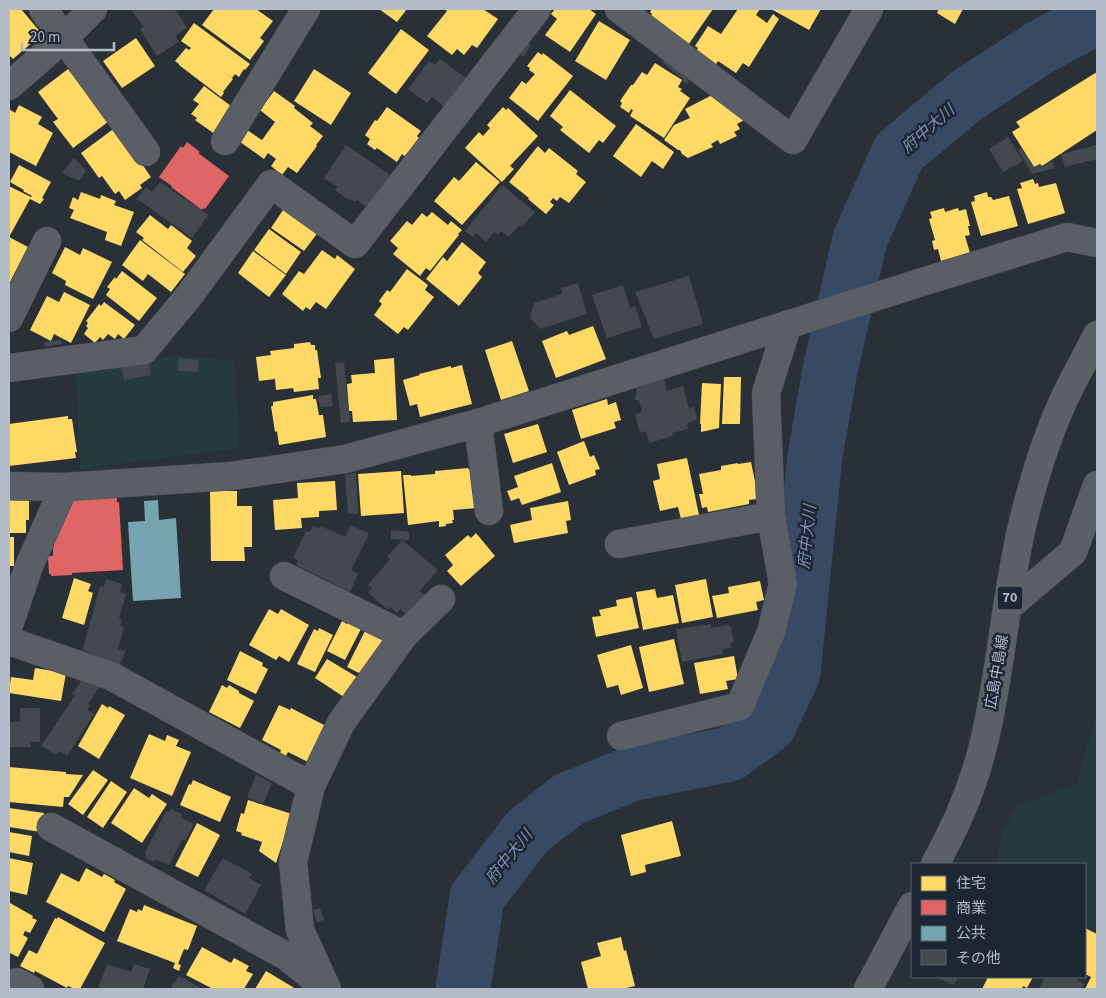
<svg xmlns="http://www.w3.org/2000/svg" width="1106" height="998" font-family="'Source Sans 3','Noto Sans JP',sans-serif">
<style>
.green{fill:#273a3e}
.homes{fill:#ffd966}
.shops{fill:#e06666}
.public{fill:#76a5af}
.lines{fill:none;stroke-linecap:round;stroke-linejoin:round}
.river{stroke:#384963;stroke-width:55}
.building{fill:#444950}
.minor-casing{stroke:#484c53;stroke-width:29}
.major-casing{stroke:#484c55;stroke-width:29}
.minor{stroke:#5a5e66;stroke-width:28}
.major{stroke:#5c6168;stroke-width:28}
.labels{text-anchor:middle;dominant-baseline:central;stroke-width:5;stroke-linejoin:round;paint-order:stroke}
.shield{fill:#1d2633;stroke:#878f9c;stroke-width:1}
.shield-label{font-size:14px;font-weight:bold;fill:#b4bcc9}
.street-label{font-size:15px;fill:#b4bcc9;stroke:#1d2633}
.water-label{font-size:16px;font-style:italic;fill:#7c92b1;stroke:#1d2633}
</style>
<rect width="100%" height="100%" fill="#2a3038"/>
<path class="green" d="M 182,355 L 235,361 L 239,448 L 80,469 L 76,372 Z
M 1097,711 L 1097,930 L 1085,926 L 1085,864 L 996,864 L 1002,831 L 1016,807 L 1077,783 Z"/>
<path class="homes" d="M 9,9 L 21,9 L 42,34 L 13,59 L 9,55 Z
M 214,9 L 256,9 L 273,21 L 260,38 L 264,41 L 250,60 L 202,25 Z
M 379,9 L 407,9 L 397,22 Z
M 445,9 L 483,9 L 498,19 L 477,48 L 472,45 L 464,55 L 457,49 L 452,55 L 427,36 L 447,11 Z
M 555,9 L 589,9 L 596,14 L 570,52 L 545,35 L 557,19 L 551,14 Z
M 652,9 L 713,9 L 686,48 L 647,22 L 652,14 L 650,12 Z
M 738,9 L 760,9 L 756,15 L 767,23 L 773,14 L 779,19 L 749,67 L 743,63 L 736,73 L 718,61 L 714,67 L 694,54 L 698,48 L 695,46 L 708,26 L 721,34 Z
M 771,9 L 821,9 L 809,30 Z
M 939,9 L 963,9 L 955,24 L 937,13 Z
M 599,21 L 630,40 L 606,80 L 575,61 Z
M 194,23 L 250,64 L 245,70 L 244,69 L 239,77 L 235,74 L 232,78 L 220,69 L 233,79 L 223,92 L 224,93 L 221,97 L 179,65 L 179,64 L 175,61 L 186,48 L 189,50 L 191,48 L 181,41 Z
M 401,29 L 429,50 L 396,94 L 368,73 Z
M 136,38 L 155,66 L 122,88 L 103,61 Z
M 538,52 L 542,55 L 543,53 L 573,76 L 538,121 L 509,98 L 522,81 L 526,84 L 535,74 L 529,70 L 530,68 L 527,66 Z
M 655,63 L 682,80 L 678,87 L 682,89 L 680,91 L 690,98 L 664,138 L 630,116 L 633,110 L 631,109 L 629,113 L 620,107 L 622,103 L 620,101 L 631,85 L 633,85 L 642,72 L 647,75 Z
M 68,69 L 108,122 L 73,148 L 53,122 L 58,119 L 38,92 Z
M 314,69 L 351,93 L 331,125 L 294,101 Z
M 1097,72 L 1097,130 L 1042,166 L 1040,164 L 1034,167 L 1012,132 L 1020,127 L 1016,122 Z
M 204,86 L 235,109 L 216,135 L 195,120 L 197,118 L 191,114 L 199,104 L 193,100 Z
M 570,90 L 616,126 L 603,143 L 599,140 L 589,153 L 560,130 L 563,127 L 550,116 Z
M 722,90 L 746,119 L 737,124 L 740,129 L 734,132 L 737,136 L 720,144 L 718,140 L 711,144 L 713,147 L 688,158 L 682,154 L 680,150 L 678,150 L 664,140 L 674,125 L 690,118 L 685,109 Z
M 274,91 L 295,106 L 294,108 L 313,123 L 310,126 L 323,136 L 316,145 L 317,146 L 297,173 L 288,167 L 282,175 L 271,166 L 276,159 L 268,153 L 264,159 L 236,139 L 244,128 L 262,140 L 275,122 L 260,110 Z
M 19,105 L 42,117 L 38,124 L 53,133 L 36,166 L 9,152 L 9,109 L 15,113 Z
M 387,107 L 421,131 L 417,136 L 419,138 L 411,149 L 408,159 L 402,154 L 397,162 L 377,148 L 375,150 L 367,144 L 370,139 L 365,135 L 375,120 L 377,121 Z
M 503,107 L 506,110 L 508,108 L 538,136 L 510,166 L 514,169 L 502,182 L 465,148 L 479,132 L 483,136 L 490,128 L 487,125 Z
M 636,124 L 674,152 L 663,169 L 652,161 L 641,177 L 613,156 Z
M 116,127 L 151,177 L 140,185 L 142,188 L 125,200 L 119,191 L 115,194 L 102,176 L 99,178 L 81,153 Z
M 538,146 L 545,153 L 549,148 L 578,171 L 576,174 L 586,182 L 569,203 L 560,197 L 557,201 L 553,198 L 550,202 L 554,205 L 546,214 L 528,199 L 529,198 L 509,182 Z
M 476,162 L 500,182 L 462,225 L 434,201 L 454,177 L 459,181 Z
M 19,165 L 51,182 L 42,198 L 44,199 L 40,204 L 30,199 L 9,237 L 28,247 L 9,284 L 9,186 L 31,197 L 32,196 L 23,191 L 24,190 L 10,182 Z
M 1033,179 L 1035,184 L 1038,183 L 1039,187 L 1056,183 L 1065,213 L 1028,224 L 1017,189 L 1022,188 L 1020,183 Z
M 81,192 L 100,199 L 101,195 L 116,201 L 114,205 L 134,212 L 121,246 L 105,240 L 107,232 L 70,218 L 74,210 L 69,208 L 73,197 L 78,200 Z
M 987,192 L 988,197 L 991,197 L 993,200 L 1009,196 L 1018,226 L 981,236 L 971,202 L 975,201 L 974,196 Z
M 285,207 L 319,231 L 304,251 L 271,228 Z
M 944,208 L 945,212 L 958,208 L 959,211 L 966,209 L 970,226 L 968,226 L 970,235 L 965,236 L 970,253 L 941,261 L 938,249 L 934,250 L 932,241 L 935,240 L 929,219 L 932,218 L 930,212 Z
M 432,212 L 448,225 L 451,221 L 462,230 L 458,234 L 459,235 L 430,271 L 426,268 L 420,276 L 393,254 L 398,248 L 390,241 L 407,221 L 412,225 L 422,213 L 427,217 Z
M 150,215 L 168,229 L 171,225 L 192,241 L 187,248 L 196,256 L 183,272 L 142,240 L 144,238 L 136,232 Z
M 269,229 L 301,252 L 286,274 L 254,250 Z
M 140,240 L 185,274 L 171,292 L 148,274 L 143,281 L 122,265 Z
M 462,242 L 486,262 L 478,273 L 482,277 L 459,306 L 426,279 L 443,257 L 447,261 Z
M 65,247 L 80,255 L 83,248 L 112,262 L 93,299 L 65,285 L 66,281 L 52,273 Z
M 322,250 L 335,259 L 337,255 L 355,269 L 326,309 L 316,302 L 310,310 L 306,307 L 303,311 L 282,294 L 299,271 L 304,274 Z
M 253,251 L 286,275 L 269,297 L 238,273 Z
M 407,269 L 428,285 L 425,290 L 434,297 L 408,330 L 404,327 L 398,334 L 374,315 L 382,304 L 379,301 L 387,290 L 390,292 Z
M 122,271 L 157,298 L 139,321 L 106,295 L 110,289 L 107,287 L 115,277 L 116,279 Z
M 64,292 L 90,305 L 71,343 L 54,334 L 51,341 L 30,330 L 47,296 L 59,302 Z
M 104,302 L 135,325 L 124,339 L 118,334 L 115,339 L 108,334 L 103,340 L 100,337 L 95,343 L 84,334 L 88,328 L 86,326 L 88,323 L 86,321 L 99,304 L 101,306 Z
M 593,326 L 606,359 L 556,378 L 542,341 L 567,331 L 569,335 Z
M 512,341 L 529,391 L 501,400 L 485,350 Z
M 310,342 L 311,345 L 315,345 L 315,350 L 317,350 L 321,378 L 318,378 L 319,389 L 294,392 L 293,388 L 276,390 L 275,379 L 259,381 L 256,357 L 271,355 L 270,351 L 294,348 L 294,344 Z
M 394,358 L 397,420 L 353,422 L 352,411 L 349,411 L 347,384 L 352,383 L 351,375 L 375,373 L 374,360 Z
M 462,365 L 472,404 L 420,417 L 417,404 L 410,406 L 403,380 L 420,375 L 419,374 L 451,366 L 451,368 Z
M 724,377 L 741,377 L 740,424 L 722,424 Z
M 702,383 L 721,384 L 719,428 L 701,432 L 701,424 L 700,424 Z
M 313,395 L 313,399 L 316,399 L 319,415 L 323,415 L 326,437 L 279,445 L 277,431 L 275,432 L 271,406 L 273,406 L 273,402 Z
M 607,399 L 608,405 L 616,402 L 621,420 L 614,422 L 616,428 L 581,439 L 572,410 Z
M 68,416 L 68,419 L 72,419 L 77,452 L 75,452 L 76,458 L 9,466 L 9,424 Z
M 538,424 L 547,452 L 513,463 L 504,434 Z
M 584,441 L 590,457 L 594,455 L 600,469 L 595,470 L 596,475 L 569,485 L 557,452 Z
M 687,458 L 699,515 L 681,519 L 678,507 L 660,511 L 653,481 L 660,479 L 657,464 Z
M 751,462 L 757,491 L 756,491 L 757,499 L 749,500 L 749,504 L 708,512 L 707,507 L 702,508 L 699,494 L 703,494 L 699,474 L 721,470 L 721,466 L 738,463 L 738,464 Z
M 552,463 L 561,492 L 522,505 L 519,498 L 511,501 L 507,491 L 518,487 L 514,476 Z
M 468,468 L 468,469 L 473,469 L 477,508 L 453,510 L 454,520 L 452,520 L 453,523 L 446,524 L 446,526 L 439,527 L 439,521 L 408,525 L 403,475 L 411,475 L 411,476 L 435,474 L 435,471 Z
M 401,471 L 404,513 L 361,516 L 358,474 Z
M 335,481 L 337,510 L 319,511 L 319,517 L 301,518 L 302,528 L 275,530 L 273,500 L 298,498 L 297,483 Z
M 210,491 L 237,491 L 237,506 L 252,506 L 252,547 L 244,547 L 245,561 L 211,561 Z
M 9,498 L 29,498 L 29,520 L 26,520 L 26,533 L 9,533 Z
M 568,501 L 571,520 L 566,521 L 568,533 L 514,543 L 510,525 L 532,520 L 530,508 Z
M 476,533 L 495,556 L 461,586 L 447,571 L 453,565 L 445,555 L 468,535 L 471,538 Z
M 9,537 L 14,537 L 14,566 L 9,566 Z
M 74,578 L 91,584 L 88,591 L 93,593 L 84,625 L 62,618 Z
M 706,579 L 713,617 L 682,623 L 675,585 Z
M 760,581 L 764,600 L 756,602 L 758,610 L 717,618 L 712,596 L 729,593 L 728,587 Z
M 655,589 L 657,598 L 673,595 L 679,623 L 643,630 L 636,592 Z
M 632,597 L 639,628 L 596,637 L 592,617 L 601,616 L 599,610 L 617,606 L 616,600 Z
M 269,609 L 278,614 L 281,609 L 309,625 L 289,662 L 279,656 L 276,660 L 249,645 Z
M 349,620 L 362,627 L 345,660 L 327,651 L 342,621 L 347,624 Z
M 319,628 L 333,635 L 315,672 L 297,664 L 314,629 L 318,631 Z
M 366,629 L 388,640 L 365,676 L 347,667 Z
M 674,639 L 684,684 L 649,692 L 639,647 Z
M 631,645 L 643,688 L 621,695 L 618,685 L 607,688 L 597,655 Z
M 240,651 L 263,663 L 262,666 L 268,669 L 256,694 L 227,680 Z
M 734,656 L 738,679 L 726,681 L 728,689 L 700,694 L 694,663 Z
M 327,659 L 357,677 L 344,697 L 315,678 Z
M 35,668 L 66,673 L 61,701 L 9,693 L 11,677 L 33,680 Z
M 222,685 L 227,688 L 229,685 L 239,691 L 239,693 L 254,701 L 240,728 L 209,712 Z
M 102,704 L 108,708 L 109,706 L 125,715 L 99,759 L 78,746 Z
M 279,705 L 290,710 L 291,708 L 326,726 L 308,762 L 288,752 L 286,756 L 280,753 L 281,750 L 262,740 Z
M 149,734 L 165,741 L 167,735 L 179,740 L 176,746 L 191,752 L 172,796 L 130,778 Z
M 9,767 L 66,772 L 66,774 L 83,775 L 69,797 L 64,797 L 63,807 L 9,802 Z
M 93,770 L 108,780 L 83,815 L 68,804 Z
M 193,780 L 231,797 L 220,822 L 180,805 L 189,784 L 191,785 Z
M 111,781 L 127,792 L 103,828 L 87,817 Z
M 134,788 L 149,798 L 152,794 L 167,804 L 142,843 L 111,823 Z
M 248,800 L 292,814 L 276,863 L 259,851 L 262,842 L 241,835 L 242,833 L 236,831 L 241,813 L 244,814 Z
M 9,808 L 44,813 L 41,832 L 9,827 Z
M 672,821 L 681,856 L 645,865 L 646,872 L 631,876 L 621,835 Z
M 197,823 L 220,835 L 198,877 L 175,866 Z
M 9,832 L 32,836 L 29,856 L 9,852 Z
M 9,858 L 33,863 L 27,895 L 9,891 Z
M 86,868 L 102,877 L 104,874 L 115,880 L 114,882 L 126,889 L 104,932 L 46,902 L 61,873 L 79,882 Z
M 10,903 L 33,916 L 32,918 L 37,920 L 30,933 L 25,931 L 23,935 L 28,938 L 18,957 L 10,953 L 9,956 L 9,906 Z
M 144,905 L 197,926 L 188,950 L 184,949 L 178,964 L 181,965 L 179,971 L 173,968 L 175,963 L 117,941 L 130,909 L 137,912 L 138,909 L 142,911 Z
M 58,917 L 105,943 L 80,989 L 75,989 L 68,986 L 67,988 L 35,971 L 34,973 L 20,966 L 29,950 L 37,954 L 55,918 L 57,919 Z
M 1085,928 L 1097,934 L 1097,989 L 1085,989 L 1091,977 L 1085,974 Z
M 621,937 L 624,951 L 626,950 L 635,986 L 622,989 L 619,989 L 619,988 L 614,989 L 588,989 L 581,962 L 601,956 L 597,943 Z
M 202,947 L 231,963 L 234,958 L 249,966 L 246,971 L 253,974 L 244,989 L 213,989 L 186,975 Z
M 266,971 L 296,989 L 255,989 Z
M 988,977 L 1033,977 L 1027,988 L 1023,986 L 1022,989 L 982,989 Z"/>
<path class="shops" d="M 187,142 L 200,152 L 198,153 L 229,176 L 205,209 L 203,208 L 202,210 L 171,187 L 172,186 L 159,177 L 181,146 L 183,148 Z
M 91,497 L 117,497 L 117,502 L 119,502 L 123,570 L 72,573 L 72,575 L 51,576 L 51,574 L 49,574 L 48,556 L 53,556 L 53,548 L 66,508 L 71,500 L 91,500 Z"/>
<path class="public" d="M 158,500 L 159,520 L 176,518 L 181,598 L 133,601 L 128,522 L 145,521 L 144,501 Z"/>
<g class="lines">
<path class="river" d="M 463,989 L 477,897 L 528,831 L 569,799 L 631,774 L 730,754 L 769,725 L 793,673 L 815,456 L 830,370 L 860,239 L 899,152 L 966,96 L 1039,48 L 1097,17"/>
</g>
<path class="building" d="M 131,9 L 175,9 L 187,28 L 175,36 L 179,42 L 157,56 L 140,29 L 143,27 Z
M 527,42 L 531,45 L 523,57 L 519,53 Z
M 671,51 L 696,73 L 686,84 L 682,81 L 683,80 L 662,62 Z
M 440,59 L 469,80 L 447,109 L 432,97 L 427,103 L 408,89 L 429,61 L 435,65 Z
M 1008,137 L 1023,161 L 1003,172 L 989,149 Z
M 346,145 L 396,179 L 373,212 L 357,200 L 355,202 L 350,199 L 349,200 L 335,190 L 338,187 L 324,178 Z
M 1097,145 L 1097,159 L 1065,167 L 1061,154 Z
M 1021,148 L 1035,168 L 1040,164 L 1042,167 L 1052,161 L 1055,168 L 1032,174 L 1018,150 Z
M 74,158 L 86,171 L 79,181 L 62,173 Z
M 160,182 L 208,215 L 192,238 L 137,199 L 146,187 L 152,192 Z
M 502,185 L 535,212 L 522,227 L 519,225 L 509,237 L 501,231 L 498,235 L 494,232 L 486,242 L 476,233 L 473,237 L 465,231 Z
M 689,276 L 703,324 L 654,339 L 635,292 Z
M 578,283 L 587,314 L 540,329 L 530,318 L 534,303 L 562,294 L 561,288 Z
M 623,285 L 630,308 L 635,306 L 642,327 L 607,338 L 592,295 Z
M 61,340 L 62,344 L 45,347 L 44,342 Z
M 179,358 L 199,360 L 198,372 L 178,371 Z
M 149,362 L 151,375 L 124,380 L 121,366 Z
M 344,362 L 350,422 L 341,423 L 335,363 Z
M 664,378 L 667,391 L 683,386 L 689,408 L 694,407 L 697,420 L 687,423 L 688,429 L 672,433 L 673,436 L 649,443 L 646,431 L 640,433 L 635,414 L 642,412 L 639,400 L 635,400 L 637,385 Z
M 331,394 L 333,406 L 320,407 L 318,396 Z
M 356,473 L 358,514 L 348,514 L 345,474 Z
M 351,525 L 369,534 L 351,570 L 358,574 L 350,592 L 296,565 L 298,560 L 293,558 L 306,531 L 310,532 L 313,526 L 320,529 L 321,526 L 345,537 Z
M 391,530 L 409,532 L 409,540 L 391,539 Z
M 402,540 L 438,570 L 420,591 L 427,597 L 410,617 L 400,609 L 397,613 L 390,607 L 388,610 L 368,593 L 372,588 L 368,585 L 390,559 L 387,557 Z
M 106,579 L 122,584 L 120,592 L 126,594 L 119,619 L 122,620 L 120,626 L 124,627 L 118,649 L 126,651 L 118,668 L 83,649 L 100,586 L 104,587 Z
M 711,624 L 711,628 L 729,625 L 730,627 L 731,627 L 734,642 L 731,643 L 731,648 L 722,649 L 723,654 L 682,662 L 676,629 Z
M 86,674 L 101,684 L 88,704 L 90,705 L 87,710 L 94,714 L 67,756 L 59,751 L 56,755 L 41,746 L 75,695 L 72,694 Z
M 20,708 L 40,708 L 40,742 L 31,742 L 31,747 L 9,747 L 9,722 L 20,722 Z
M 256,775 L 272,783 L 263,804 L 247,797 Z
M 171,809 L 182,814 L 181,817 L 194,824 L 185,841 L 182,840 L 169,865 L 155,859 L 154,862 L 145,858 L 146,854 L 145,853 L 166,811 L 169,812 Z
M 223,858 L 252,874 L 249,878 L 261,885 L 245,914 L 204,890 Z
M 320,908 L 324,920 L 317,922 L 313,910 Z
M 107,964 L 131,972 L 134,964 L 150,969 L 143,989 L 98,989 Z
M 179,976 L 183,979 L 184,978 L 202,989 L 174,989 L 171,987 Z
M 935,977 L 958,977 L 954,985 Z
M 1045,977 L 1078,977 L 1077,980 L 1084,984 L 1082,989 L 1039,989 Z"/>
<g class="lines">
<defs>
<path id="minor" d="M 43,9 L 146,152
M 619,9 L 793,140 L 869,9
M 9,86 L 64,38 L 93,9
M 225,141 L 306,9
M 9,318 L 47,241
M 9,368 L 144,350 L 189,296 L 271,184 L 355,244 L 537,9
M 478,423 L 489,511
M 9,486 L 64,487 L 231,476 L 345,459 L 478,423 L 919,283 L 1067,237 L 1097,243
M 619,544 L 771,516
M 284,576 L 404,635
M 1008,607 L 1073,552 L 1097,485
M 9,625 L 29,566 L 64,487
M 9,641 L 111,676 L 311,786
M 621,736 L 740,706 L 771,632 L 783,584 L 771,516 L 766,393 L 788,324
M 51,827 L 286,956 L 323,986
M 17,982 L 30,989
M 327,989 L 300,930 L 293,862 L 311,786 L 341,723 L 404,635 L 441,599"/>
<path id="major" d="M 935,864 C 957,825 975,782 985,738 C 1002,665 1006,590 1024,518 C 1035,474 1049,429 1069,389 C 1078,371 1088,353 1097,335
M 868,989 L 912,906"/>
</defs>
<use href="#minor" class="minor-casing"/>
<use href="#major" class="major-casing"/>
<use href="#minor" class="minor"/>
<use href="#major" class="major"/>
</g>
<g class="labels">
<rect class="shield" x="997.5" y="586.5" width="25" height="23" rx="4"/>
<g class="shield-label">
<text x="1010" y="598">70</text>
</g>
<g class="street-label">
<text transform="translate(997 672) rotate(-80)">広島中島線</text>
</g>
<g class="water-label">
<text transform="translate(928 129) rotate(-41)">府中大川</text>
<text transform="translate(807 537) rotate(-84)">府中大川</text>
<text transform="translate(509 857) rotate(-51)">府中大川</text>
</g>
</g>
<rect width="1106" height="998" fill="none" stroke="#b4bcc9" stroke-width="20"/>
<rect x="911" y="863" width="175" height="115" fill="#1d2633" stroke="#59626f"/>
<rect x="921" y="876" width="25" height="15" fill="#ffd966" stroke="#59626f"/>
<text x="956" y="888" font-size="15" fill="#b4bcc9">住宅</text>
<rect x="921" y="900" width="25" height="15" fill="#e06666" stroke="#59626f"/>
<text x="956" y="913" font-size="15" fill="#b4bcc9">商業</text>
<rect x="921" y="926" width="25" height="15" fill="#76a5af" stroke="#59626f"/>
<text x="956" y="938" font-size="15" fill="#b4bcc9">公共</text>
<rect x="921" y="950" width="25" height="15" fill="#444950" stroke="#59626f"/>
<text x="956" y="963" font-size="15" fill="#b4bcc9">その他</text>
<path d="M22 42v8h92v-8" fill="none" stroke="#b4bcc9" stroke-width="2.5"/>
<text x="30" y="42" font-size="15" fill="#b4bcc9" stroke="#1d2633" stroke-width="4" paint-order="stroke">20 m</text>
</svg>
